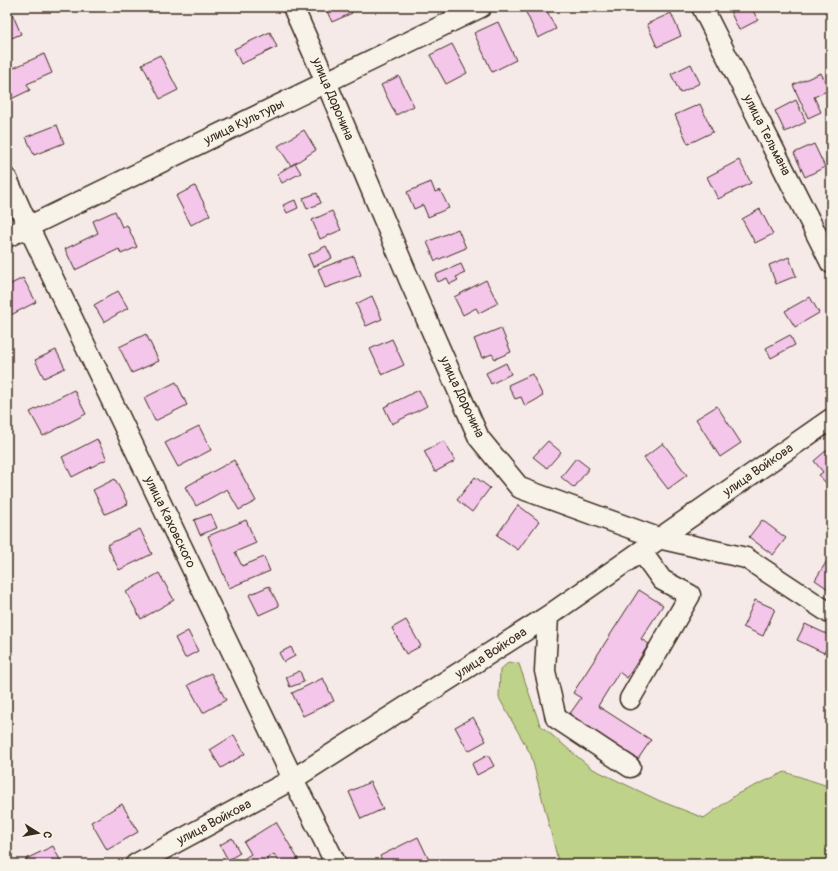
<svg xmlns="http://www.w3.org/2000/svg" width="838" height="871" font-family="Pangolin,sans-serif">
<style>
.green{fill:#bed389;stroke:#7c7e54}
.building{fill:#f4c6ea;stroke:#3b2a1e}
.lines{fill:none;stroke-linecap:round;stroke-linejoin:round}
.minor-casing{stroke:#3b2a1e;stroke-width:23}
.minor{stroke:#f7f3e8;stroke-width:20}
.labels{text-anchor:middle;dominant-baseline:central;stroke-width:3.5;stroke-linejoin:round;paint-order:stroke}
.street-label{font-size:13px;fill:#3b2a1e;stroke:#f7f3e8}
</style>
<rect width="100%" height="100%" fill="#f6eae8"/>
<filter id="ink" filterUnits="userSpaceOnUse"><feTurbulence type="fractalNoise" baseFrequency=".025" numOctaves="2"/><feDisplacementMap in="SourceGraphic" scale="8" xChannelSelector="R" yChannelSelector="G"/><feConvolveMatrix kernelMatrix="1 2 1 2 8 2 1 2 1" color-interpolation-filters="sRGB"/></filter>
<g filter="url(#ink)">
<path class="green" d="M 509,662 L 519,664 L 540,725 L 591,768 L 660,801 L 704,818 L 737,794 L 785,772 L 831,787 L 831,864 L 559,864 L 531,755 L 499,698 L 500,670 Z"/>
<path class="building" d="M 325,7 L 349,7 L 352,13 L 332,22 Z
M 527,7 L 545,7 L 556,29 L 538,38 L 524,8 Z
M 734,7 L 751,7 L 758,20 L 739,30 L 729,9 Z
M 831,10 L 831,25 L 825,12 Z
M 11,11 L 21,34 L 7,40 L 7,13 Z
M 671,13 L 681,36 L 657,47 L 647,24 Z
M 498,22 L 516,60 L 492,72 L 474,33 Z
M 270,32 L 277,47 L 241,64 L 234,49 Z
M 452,44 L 467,73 L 446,84 L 430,55 Z
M 44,54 L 52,73 L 27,84 L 30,90 L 7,101 L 7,71 Z
M 160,55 L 178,90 L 160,99 L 142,64 Z
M 691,64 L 700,83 L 680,93 L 671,74 Z
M 821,73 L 829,90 L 814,97 L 821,112 L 808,118 L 793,85 Z
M 399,76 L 414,106 L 396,115 L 381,85 Z
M 796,100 L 806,122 L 785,132 L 775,111 Z
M 700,104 L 713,132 L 688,144 L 675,115 Z
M 57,125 L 64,143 L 34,155 L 26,137 Z
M 304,130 L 316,150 L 291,166 L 278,146 Z
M 814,144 L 825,167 L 805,177 L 794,153 Z
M 739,160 L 751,183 L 718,199 L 707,177 Z
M 295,163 L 301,173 L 282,183 L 277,174 Z
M 431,182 L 435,192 L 440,190 L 449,208 L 428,217 L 423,205 L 414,209 L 407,192 Z
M 195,186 L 210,215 L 191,225 L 176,196 Z
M 317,193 L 321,203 L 307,209 L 303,198 Z
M 295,200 L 298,208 L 287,213 L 283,205 Z
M 760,209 L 773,234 L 755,243 L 742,219 Z
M 115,211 L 122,227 L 127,225 L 137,247 L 121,254 L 119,249 L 75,270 L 65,249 L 98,233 L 93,221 Z
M 332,211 L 341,230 L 320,239 L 312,220 Z
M 458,229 L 466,248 L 435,261 L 427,242 Z
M 326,246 L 332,258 L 313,267 L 308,255 Z
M 354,256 L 361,275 L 325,288 L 318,269 Z
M 789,257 L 796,276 L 776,284 L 769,265 Z
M 461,264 L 465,273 L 456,277 L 458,280 L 450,284 L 447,278 L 438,282 L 435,275 Z
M 23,278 L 36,302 L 7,317 L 7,286 Z
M 486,280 L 498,303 L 479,313 L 476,308 L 463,315 L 454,297 Z
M 118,291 L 128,308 L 104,322 L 94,305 Z
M 372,296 L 382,319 L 366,326 L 356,304 Z
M 810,297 L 819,313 L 795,327 L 785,311 Z
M 501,328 L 511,352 L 495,359 L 492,354 L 482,358 L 474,339 Z
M 146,334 L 159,361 L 132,373 L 119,347 Z
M 790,335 L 795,345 L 771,358 L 766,348 Z
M 392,339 L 404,365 L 382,375 L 370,349 Z
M 56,350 L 65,368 L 44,378 L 35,360 Z
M 506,363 L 511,374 L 491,384 L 486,373 Z
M 532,374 L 543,396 L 525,406 L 521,397 L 515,399 L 508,385 Z
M 176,382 L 187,405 L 155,421 L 144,398 Z
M 74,390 L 86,414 L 43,436 L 30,412 Z
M 419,390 L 427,406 L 392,424 L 384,407 Z
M 717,406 L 741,443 L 720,457 L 696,419 Z
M 199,426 L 211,450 L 178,467 L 165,443 Z
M 97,439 L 107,459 L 72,477 L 62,457 Z
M 444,441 L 455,461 L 435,472 L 424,451 Z
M 548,441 L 561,452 L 547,468 L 533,457 Z
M 663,443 L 687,475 L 668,489 L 644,458 Z
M 828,449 L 831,452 L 831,489 L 819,475 L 823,472 L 814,461 Z
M 576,458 L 589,468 L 574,488 L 561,477 Z
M 234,460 L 256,501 L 239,510 L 227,489 L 196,506 L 185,487 Z
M 475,477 L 490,488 L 472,512 L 457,500 Z
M 115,479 L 128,504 L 105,514 L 93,490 Z
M 518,505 L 539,521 L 518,550 L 497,535 Z
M 211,514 L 217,528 L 200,535 L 194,520 Z
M 246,520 L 256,543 L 235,552 L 242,566 L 264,557 L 270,571 L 229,588 L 208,536 Z
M 762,520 L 786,538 L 773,555 L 749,537 Z
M 140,529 L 152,554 L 119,570 L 107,545 Z
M 827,561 L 831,564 L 831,591 L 815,580 Z
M 159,573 L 174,600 L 141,619 L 126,592 Z
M 269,586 L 279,606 L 259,615 L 249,595 Z
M 639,590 L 663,605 L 641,639 L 649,644 L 627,678 L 619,672 L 598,706 L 651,740 L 638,759 L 569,715 L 581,698 L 573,693 Z
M 755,600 L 775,609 L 763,636 L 743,627 Z
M 406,620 L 421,646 L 406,654 L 392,628 Z
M 805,624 L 831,636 L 831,639 L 824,653 L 797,640 Z
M 188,631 L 198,651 L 185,658 L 175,638 Z
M 291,647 L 295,656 L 284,662 L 279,653 Z
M 300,671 L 304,682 L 290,687 L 286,677 Z
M 211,673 L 226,700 L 203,713 L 188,685 Z
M 323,678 L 334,701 L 303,716 L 292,693 Z
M 473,717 L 486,741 L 468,751 L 455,727 Z
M 234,735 L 245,754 L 221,768 L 210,750 Z
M 488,755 L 494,766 L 477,775 L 472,764 Z
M 370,782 L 383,809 L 361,819 L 349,792 Z
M 122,804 L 138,832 L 107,850 L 91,822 Z
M 276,822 L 298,859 L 289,864 L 281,864 L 274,854 L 266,859 L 269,864 L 236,864 L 251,854 L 244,842 Z
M 418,837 L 429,860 L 422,864 L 384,864 L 380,856 Z
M 232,838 L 240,853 L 228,860 L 220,845 Z
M 53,846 L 62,864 L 28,864 L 26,859 Z"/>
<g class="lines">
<defs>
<path id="minor" d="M 293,7 L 326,82 L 409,279 L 479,438 L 520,488 L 658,538 L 746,558 L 831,614
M 702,7 L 831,263
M 7,179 L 28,226 L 293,779 L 336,864
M 7,237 L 481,7
M 548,616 L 545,671 L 556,718 L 630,767
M 630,699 L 690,595 L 662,580 L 641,551
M 136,864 L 293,779 L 548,616 L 831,419"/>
</defs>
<use href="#minor" class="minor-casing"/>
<use href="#minor" class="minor"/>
</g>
</g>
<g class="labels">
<g class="street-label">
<text transform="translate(333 99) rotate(67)">улица Доронина</text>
<text transform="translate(244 122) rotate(-26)">улица Культуры</text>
<text transform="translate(767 135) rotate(63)">улица Тельмана</text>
<text transform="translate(462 397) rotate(65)">улица Доронина</text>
<text transform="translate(758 470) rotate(-35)">улица Войкова</text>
<text transform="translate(170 522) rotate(64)">улица Каховского</text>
<text transform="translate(491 653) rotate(-33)">улица Войкова</text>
<text transform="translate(214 822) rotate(-28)">улица Войкова</text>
</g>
</g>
<rect width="838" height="871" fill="none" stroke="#f7f3e8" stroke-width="24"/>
<rect x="12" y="12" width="814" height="847" fill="none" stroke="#3b2a1e" stroke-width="1.5" filter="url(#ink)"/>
<g transform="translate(38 833) rotate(101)" stroke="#f7f3e8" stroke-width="3" paint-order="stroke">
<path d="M0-3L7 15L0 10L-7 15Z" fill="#3b2a1e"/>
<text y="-6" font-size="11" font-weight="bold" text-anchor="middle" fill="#3b2a1e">С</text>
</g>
</svg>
